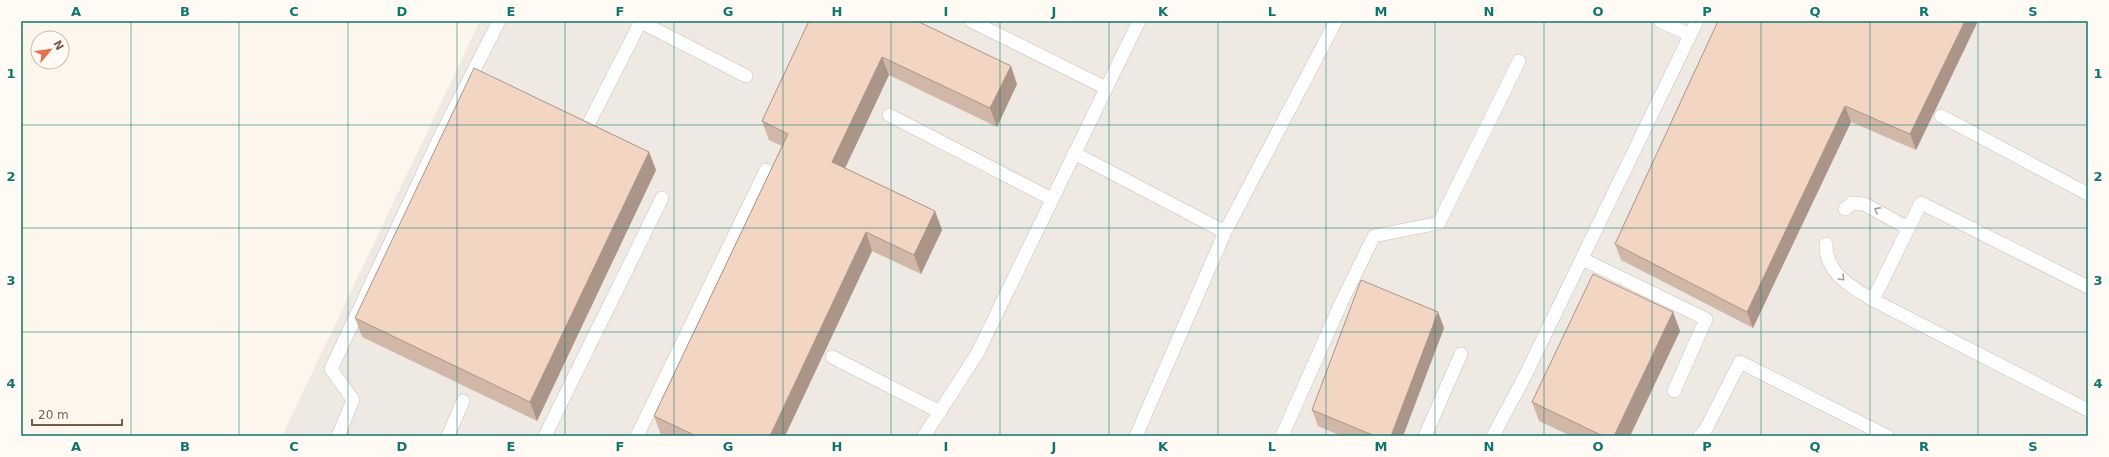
<svg xmlns="http://www.w3.org/2000/svg" width="2109" height="457" font-family="'DejaVu Sans',sans-serif">
<style>
.industrial{fill:#efe9e4}
.lines{fill:none;stroke-linecap:round;stroke-linejoin:round}
.lane-casing{stroke:#d1beb0;stroke-width:14}
.lane{stroke:#fff;stroke-width:13}
.wall{fill:#d1b7a8}
.shaded-wall{fill:#aa9588}
.building{fill:#f3d5c3;stroke:#aa9588}
.oneway{stroke:#af9d94}
.grid{fill:none;stroke:#0f766e;stroke-width:1;stroke-opacity:0.55}
.neatline{fill:none;stroke:#0f766e;stroke-width:1.5}
.grid-label{font-size:13px;text-anchor:middle;font-weight:bold;fill:#0f766e}
</style>
<rect width="100%" height="100%" fill="#fdf6ec"/>
<path class="industrial" d="M 480,21 L 2088,21 L 2088,436 L 282,436 Z"/>
<g class="lines">
<defs>
<path id="lane" d="M 971,21 L 1106,88
M 1660,21 L 1690,35
M 641,22 L 746,76
M 889,115 L 1052,199
M 1941,116 L 2088,194
M 585,131 L 641,21
M 1074,153 L 1225,232
M 1845,209 L 1852,203 L 1864,204 L 1908,228
M 1826,244 C 1825,273 1852,287 1873,300
M 1582,259 L 1706,319 L 1674,391
M 2088,287 L 1921,203 L 1873,300 L 2088,410
M 832,357 L 940,412
M 338,436 L 353,400 L 331,369 L 439,139 L 499,21
M 448,436 L 463,401
M 545,436 L 662,198
M 637,436 L 766,170
M 924,436 L 977,354 L 1139,21
M 1136,436 L 1225,232 L 1336,21
M 1282,436 L 1342,301 L 1374,236 L 1439,223 L 1519,61
M 1425,436 L 1461,354
M 1493,436 L 1525,376 L 1697,21
M 1700,436 L 1706,429 L 1740,362 L 1887,436"/>
</defs>
<use href="#lane" class="lane-casing"/>
<use href="#lane" class="lane"/>
</g>
<path class="wall" d="M 809,21 L 1017,84 L 997,127 L 889,75 L 845,168 L 935,211 L 942,230 L 921,274 L 872,251 L 785,436 L 663,436 L 661,435 L 654,416 L 782,146 L 769,140 L 762,121 Z
M 1978,21 L 1916,150 L 1851,122 L 1753,328 L 1621,260 L 1615,244 Z
M 649,152 L 656,170 L 537,421 L 362,337 L 355,318 Z
M 1438,312 L 1444,328 L 1403,436 L 1341,436 L 1318,426 L 1312,410 Z
M 1673,312 L 1680,331 L 1630,436 L 1571,436 L 1539,421 L 1532,402 Z"/>
<path class="shaded-wall" d="M 1965,21 L 1978,21 L 1916,150 L 1910,134 Z
M 882,57 L 889,75 L 839,181 L 832,162 Z
M 1011,66 L 1017,84 L 997,127 L 990,108 Z
M 1845,106 L 1851,122 L 1753,328 L 1747,312 Z
M 649,152 L 656,170 L 537,421 L 530,402 Z
M 935,211 L 942,230 L 921,274 L 914,255 Z
M 866,232 L 872,251 L 785,436 L 770,436 Z
M 1438,312 L 1444,328 L 1403,436 L 1391,436 Z
M 1673,312 L 1680,331 L 1630,436 L 1614,436 Z"/>
<path class="building" d="M 809,21 L 917,21 L 1011,66 L 990,108 L 882,57 L 832,162 L 935,211 L 914,255 L 866,232 L 770,436 L 696,436 L 654,416 L 788,134 L 762,121 Z
M 1718,21 L 1965,21 L 1910,134 L 1845,106 L 1747,312 L 1615,244 Z
M 474,68 L 649,152 L 530,402 L 355,318 Z
M 1593,274 L 1673,312 L 1614,436 L 1603,436 L 1532,402 Z
M 1361,280 L 1438,312 L 1391,436 L 1375,436 L 1312,410 Z"/>
<defs><path id="oneway-chevron" d="M-2-3.5L2.5 0L-2 3.5" fill="none" stroke-width="1.6" stroke-linecap="round" stroke-linejoin="round"/></defs>
<g class="oneway">
<use href="#oneway-chevron" transform="translate(1877 210) rotate(-151)"/>
<use href="#oneway-chevron" transform="translate(1842 278) rotate(45)"/>
</g>
<path class="grid" d="M 131,21 L 131,436M 239,21 L 239,436M 348,21 L 348,436M 457,21 L 457,436M 565,21 L 565,436M 674,21 L 674,436M 783,21 L 783,436M 891,21 L 891,436M 1000,21 L 1000,436M 1109,21 L 1109,436M 1218,21 L 1218,436M 1326,21 L 1326,436M 1435,21 L 1435,436M 1544,21 L 1544,436M 1652,21 L 1652,436M 1761,21 L 1761,436M 1870,21 L 1870,436M 1978,21 L 1978,436M 21,125 L 2088,125M 21,228 L 2088,228M 21,332 L 2088,332"/>
<rect width="2109" height="457" fill="none" stroke="#fffaf3" stroke-width="44"/>
<g transform="translate(50 50) rotate(61)"><circle r="19" fill="#fffaf3" stroke="#cabbb1"/>
<path d="M0-3L7 15L0 10L-7 15Z" fill="#e76f51"/>
<text y="-6" font-size="11" font-weight="bold" text-anchor="middle" fill="#7a5c4d">N</text>
</g>
<path d="M32 419v6h90v-6" fill="none" stroke="#7a5c4d" stroke-width="2"/>
<text x="38" y="419" font-size="12" fill="#7a5c4d" stroke="#fffaf3" stroke-width="3" paint-order="stroke">20 m</text>
<rect x="22" y="22" width="2065" height="413" class="neatline"/>
<g class="grid-label">
<text x="76" y="16">A</text>
<text x="185" y="16">B</text>
<text x="294" y="16">C</text>
<text x="402" y="16">D</text>
<text x="511" y="16">E</text>
<text x="620" y="16">F</text>
<text x="728" y="16">G</text>
<text x="837" y="16">H</text>
<text x="946" y="16">I</text>
<text x="1054" y="16">J</text>
<text x="1163" y="16">K</text>
<text x="1272" y="16">L</text>
<text x="1381" y="16">M</text>
<text x="1489" y="16">N</text>
<text x="1598" y="16">O</text>
<text x="1707" y="16">P</text>
<text x="1815" y="16">Q</text>
<text x="1924" y="16">R</text>
<text x="2033" y="16">S</text>
<text x="11" y="78">1</text>
<text x="2098" y="78">1</text>
<text x="11" y="181">2</text>
<text x="2098" y="181">2</text>
<text x="11" y="285">3</text>
<text x="2098" y="285">3</text>
<text x="11" y="388">4</text>
<text x="2098" y="388">4</text>
<text x="76" y="451">A</text>
<text x="185" y="451">B</text>
<text x="294" y="451">C</text>
<text x="402" y="451">D</text>
<text x="511" y="451">E</text>
<text x="620" y="451">F</text>
<text x="728" y="451">G</text>
<text x="837" y="451">H</text>
<text x="946" y="451">I</text>
<text x="1054" y="451">J</text>
<text x="1163" y="451">K</text>
<text x="1272" y="451">L</text>
<text x="1381" y="451">M</text>
<text x="1489" y="451">N</text>
<text x="1598" y="451">O</text>
<text x="1707" y="451">P</text>
<text x="1815" y="451">Q</text>
<text x="1924" y="451">R</text>
<text x="2033" y="451">S</text>
</g>
</svg>
